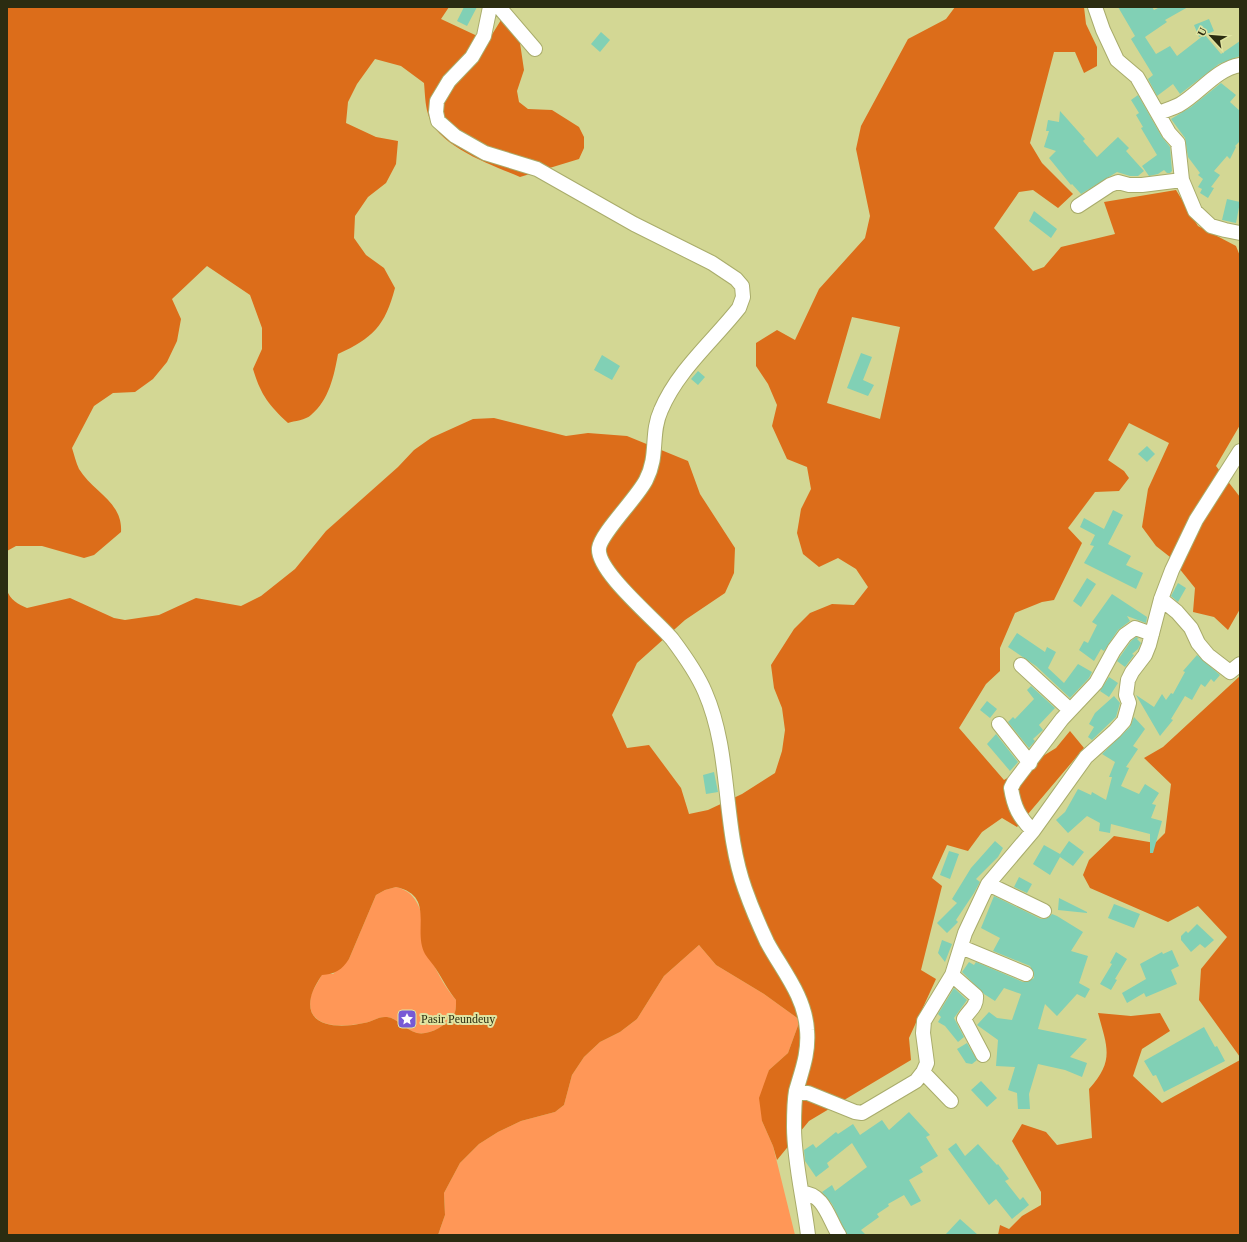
<svg xmlns="http://www.w3.org/2000/svg" width="1247" height="1242" font-family="'Times New Roman',serif">
<style>
.green{fill:#ff9757}
.forest{fill:#dc6d1a;fill-rule:evenodd}
.building{fill:#81d0b5}
.lines{fill:none;stroke-linecap:round;stroke-linejoin:round}
.minor-casing{stroke:#a9ac6b;stroke-width:16}
.minor{stroke:#fff;stroke-width:14}
.labels{text-anchor:middle;dominant-baseline:central;stroke-width:4;stroke-linejoin:round;paint-order:stroke}
.poi-label{font-size:12px;fill:#2b2c11;stroke:#e0e4a1;text-anchor:start}
</style>
<rect width="100%" height="100%" fill="#d3d794"/>
<path class="green" d="M 396,887 C 430,895 421,938 433,963 C 439,976 447,990 456,1000 C 456,1004 456,1009 455,1012 C 450,1024 429,1036 417,1033 C 406,1030 397,1018 387,1017 C 378,1016 372,1022 364,1023 C 342,1028 304,1029 311,996 C 313,989 319,981 322,974 L 333,974 L 349,959 L 376,895 L 385,890 Z
M 699,945 L 716,965 L 764,994 L 800,1020 L 788,1053 L 769,1070 L 762,1121 L 773,1146 L 795,1235 L 438,1235 L 445,1215 L 444,1193 L 460,1163 L 479,1144 L 498,1132 L 521,1121 L 555,1112 L 564,1105 L 572,1075 L 584,1057 L 600,1042 L 620,1032 L 637,1019 L 664,976 Z"/>
<path class="forest" d="M 7,7 L 449,7 L 441,19 L 488,41 L 501,20 L 520,43 L 524,70 L 517,91 L 519,102 L 528,109 L 552,110 L 579,127 L 584,137 L 584,148 L 579,159 L 520,177 C 492,165 436,146 428,114 C 425,104 425,93 424,83 L 401,66 L 375,59 L 357,84 L 348,102 L 346,123 L 376,137 L 398,141 L 396,164 L 386,183 L 368,197 L 355,216 L 354,238 L 366,255 L 384,268 L 395,288 C 385,326 373,338 338,354 C 334,376 329,400 311,415 C 306,420 294,421 288,423 C 268,404 261,395 253,369 L 262,349 L 262,328 L 250,295 L 207,266 L 172,299 L 181,319 L 177,341 L 167,362 L 153,379 L 135,392 L 113,393 L 94,406 L 72,448 C 74,454 76,463 79,469 C 93,492 123,502 121,532 L 94,555 L 84,558 L 42,546 L 16,546 L 7,551 Z
M 955,7 L 1084,7 L 1086,24 L 1097,47 L 1097,66 L 1084,73 L 1075,52 L 1054,52 L 1030,143 L 1042,163 L 1073,194 L 1058,208 L 1033,190 L 1019,192 L 994,228 L 1033,271 L 1044,267 L 1061,247 L 1115,234 L 1104,202 L 1176,190 L 1198,226 L 1236,246 L 1240,256 L 1240,425 L 1216,466 L 1240,497 L 1240,609 L 1228,630 L 1214,617 L 1193,612 L 1195,588 L 1170,557 L 1156,546 L 1142,527 L 1148,489 L 1169,443 L 1129,423 L 1108,460 L 1124,471 L 1129,478 L 1119,491 L 1095,492 L 1068,528 L 1082,543 L 1054,600 L 1042,602 L 1015,613 L 1000,648 L 1000,671 L 986,684 L 959,728 L 1004,780 L 1056,748 L 1070,731 L 1084,748 L 1017,827 L 1002,818 L 982,832 L 968,851 L 947,845 L 932,878 L 942,886 L 921,970 L 936,979 L 909,1038 L 911,1060 L 809,1121 L 777,1160 L 773,1146 L 762,1121 L 759,1098 L 769,1070 L 788,1053 L 800,1020 L 764,994 L 716,965 L 699,945 L 664,976 L 637,1019 L 620,1032 L 600,1042 L 584,1057 L 572,1075 L 564,1105 L 555,1112 L 521,1121 L 498,1132 L 479,1144 L 460,1163 L 444,1193 L 445,1215 L 438,1235 L 7,1235 L 7,590 C 10,600 18,604 27,608 L 70,598 L 114,618 L 125,620 L 159,615 L 196,598 L 241,606 L 261,596 L 295,569 L 326,531 L 398,467 L 414,450 L 431,438 L 473,419 L 494,418 L 566,436 L 588,433 L 627,436 L 688,461 L 700,494 L 735,548 L 734,573 L 725,593 L 685,620 L 637,663 L 612,715 L 627,748 L 649,745 L 681,788 L 689,814 L 708,810 L 742,794 L 775,773 L 782,751 L 785,730 L 782,708 L 774,688 L 771,665 L 794,629 L 810,613 L 832,604 L 854,605 L 868,587 L 856,569 L 838,558 L 819,567 L 803,554 L 797,533 L 801,509 L 811,489 L 807,467 L 787,459 L 772,426 L 777,405 L 768,384 L 756,366 L 756,343 L 777,330 L 795,340 L 819,289 L 865,238 L 870,216 L 856,149 L 861,126 L 908,39 L 946,19 ZM 852,317 L 900,327 L 880,419 L 827,403 ZM 396,887 C 436,896 412,930 425,954 C 428,959 433,964 436,969 C 443,980 448,990 456,1000 C 456,1004 456,1009 455,1012 C 450,1024 429,1036 417,1033 C 406,1030 397,1018 387,1017 C 378,1016 372,1022 364,1023 C 342,1028 304,1029 311,997 C 313,989 318,981 322,975 C 335,974 342,970 349,959 L 376,895 L 385,890 Z
M 1240,676 L 1240,1057 L 1199,1000 L 1201,969 L 1227,937 L 1198,906 L 1168,922 L 1090,888 L 1083,875 L 1089,860 L 1114,836 L 1155,843 L 1165,833 L 1171,784 L 1144,758 L 1163,747 Z
M 1098,1013 L 1131,1016 L 1160,1013 L 1170,1031 L 1142,1049 L 1133,1076 L 1162,1103 L 1240,1060 L 1240,1235 L 998,1235 L 1000,1225 L 1009,1229 L 1022,1216 L 1041,1205 L 1041,1192 L 1012,1141 L 1022,1124 L 1046,1132 L 1057,1145 L 1092,1138 L 1089,1089 C 1115,1060 1107,1047 1098,1013 Z"/>
<path class="building" d="M 464,7 L 477,7 L 467,26 L 457,21 Z
M 1118,7 L 1152,7 L 1154,10 L 1160,7 L 1188,7 L 1165,20 L 1167,22 L 1145,37 L 1156,54 L 1170,46 L 1177,56 L 1204,35 L 1199,37 L 1194,25 L 1209,19 L 1214,31 L 1205,35 L 1221,54 L 1240,41 L 1240,56 L 1219,64 L 1180,94 L 1173,84 L 1157,96 L 1148,79 L 1153,75 L 1131,39 L 1135,36 Z
M 601,32 L 610,40 L 600,52 L 591,44 Z
M 1221,83 L 1236,95 L 1230,102 L 1240,111 L 1240,141 L 1235,146 L 1236,147 L 1230,159 L 1227,156 L 1214,171 L 1220,175 L 1211,187 L 1214,188 L 1208,198 L 1200,193 L 1202,189 L 1198,187 L 1203,179 L 1198,175 L 1200,173 L 1188,157 L 1185,138 L 1171,119 L 1191,107 Z
M 1138,95 L 1162,137 L 1170,147 L 1172,171 L 1170,173 L 1167,173 L 1164,170 L 1158,174 L 1149,176 L 1142,166 L 1157,155 L 1141,128 L 1143,127 L 1136,115 L 1139,113 L 1131,100 Z
M 1060,111 L 1085,139 L 1083,141 L 1097,157 L 1118,137 L 1129,148 L 1126,151 L 1144,171 L 1138,176 L 1130,176 L 1117,172 L 1081,194 L 1072,184 L 1071,185 L 1049,158 L 1056,151 L 1044,147 L 1049,131 L 1046,131 L 1048,120 L 1059,122 Z
M 1227,199 L 1240,202 L 1236,223 L 1222,220 Z
M 1034,211 L 1057,229 L 1051,238 L 1029,221 Z
M 861,353 L 872,357 L 863,380 L 874,385 L 868,396 L 847,388 Z
M 602,355 L 620,366 L 612,380 L 594,370 Z
M 698,371 L 705,377 L 698,385 L 691,379 Z
M 1147,446 L 1155,454 L 1147,462 L 1138,454 Z
M 1113,510 L 1123,515 L 1108,544 L 1131,556 L 1126,565 L 1143,573 L 1136,589 L 1084,563 L 1094,546 L 1090,545 L 1095,535 L 1080,527 L 1084,518 L 1104,529 Z
M 1087,578 L 1096,584 L 1081,607 L 1073,601 Z
M 1178,583 L 1186,588 L 1178,602 L 1171,596 Z
M 1112,594 L 1147,617 L 1146,623 L 1127,616 L 1130,621 L 1118,630 L 1104,651 L 1101,649 L 1094,661 L 1079,650 L 1084,641 L 1088,643 L 1097,625 L 1092,622 Z
M 1017,633 L 1045,652 L 1047,647 L 1056,652 L 1048,668 L 1064,683 L 1078,664 L 1092,672 L 1089,678 L 1070,698 L 1036,666 L 1008,647 Z
M 1136,637 L 1139,638 L 1137,639 L 1141,643 L 1138,649 L 1132,654 L 1134,655 L 1125,667 L 1117,661 L 1131,641 Z
M 1197,655 L 1220,675 L 1214,682 L 1211,679 L 1205,687 L 1201,684 L 1192,700 L 1185,696 L 1171,719 L 1173,720 L 1160,736 L 1136,695 L 1154,707 L 1162,694 L 1166,700 L 1171,693 L 1173,694 L 1185,672 L 1183,671 Z
M 1109,677 L 1118,683 L 1109,697 L 1100,691 Z
M 1031,686 L 1055,708 L 1039,725 L 1043,730 L 1033,739 L 1035,741 L 1029,748 L 1008,722 L 1013,717 L 1015,719 L 1034,699 L 1027,690 Z
M 1114,696 L 1120,703 L 1116,717 L 1092,740 L 1088,737 L 1094,727 L 1089,724 L 1095,713 Z
M 987,701 L 997,709 L 990,718 L 980,710 Z
M 1134,717 L 1145,729 L 1133,746 L 1138,749 L 1126,767 L 1129,768 L 1121,786 L 1139,794 L 1145,784 L 1159,793 L 1152,804 L 1156,805 L 1151,818 L 1162,821 L 1153,853 L 1150,853 L 1150,834 L 1111,824 L 1110,833 L 1099,831 L 1100,823 L 1087,816 L 1068,833 L 1056,820 L 1065,812 L 1078,789 L 1091,795 L 1092,792 L 1106,800 L 1112,777 L 1109,777 L 1115,762 L 1102,754 L 1130,727 Z
M 996,734 L 1018,762 L 1010,771 L 987,744 Z
M 714,772 L 718,792 L 706,794 L 703,775 Z
M 995,841 L 1003,848 L 998,857 L 976,879 L 980,882 L 974,893 L 956,920 L 958,922 L 947,933 L 937,923 L 957,903 L 952,899 L 971,868 Z
M 1069,841 L 1084,852 L 1073,866 L 1060,857 L 1050,875 L 1033,864 L 1044,845 L 1060,854 Z
M 949,851 L 959,854 L 950,879 L 940,875 Z
M 1019,877 L 1032,884 L 1027,893 L 1014,887 Z
M 994,896 L 1041,919 L 1048,918 L 1052,914 L 1057,916 L 1083,932 L 1071,951 L 1088,956 L 1079,983 L 1090,989 L 1085,998 L 1077,994 L 1057,1016 L 1045,1004 L 1038,1029 L 1087,1039 L 1070,1057 L 1087,1063 L 1082,1077 L 1065,1070 L 1038,1064 L 1029,1094 L 1030,1109 L 1018,1109 L 1017,1093 L 1008,1090 L 1015,1067 L 996,1066 L 998,1040 L 977,1025 L 989,1012 L 997,1018 L 1012,1020 L 1021,994 L 1004,988 L 995,1001 L 984,994 L 962,972 L 969,962 L 974,965 L 976,962 L 1023,982 L 1027,982 L 1034,978 L 1034,973 L 1030,966 L 993,951 L 1000,938 L 981,928 Z
M 1059,898 L 1087,912 L 1087,913 L 1058,910 Z
M 1114,904 L 1140,914 L 1134,928 L 1108,918 Z
M 1197,924 L 1214,940 L 1205,948 L 1200,944 L 1191,952 L 1181,940 L 1181,936 L 1186,931 L 1188,933 Z
M 942,940 L 952,944 L 945,962 L 938,953 Z
M 1172,950 L 1179,966 L 1171,970 L 1177,984 L 1146,997 L 1144,993 L 1127,1003 L 1122,993 L 1146,979 L 1140,964 L 1162,952 L 1163,954 Z
M 1116,952 L 1127,959 L 1115,979 L 1117,980 L 1111,990 L 1100,984 L 1112,964 L 1110,963 Z
M 954,988 L 967,1000 L 954,1018 L 964,1037 L 958,1042 L 945,1026 L 938,1022 L 941,1017 L 938,1014 Z
M 1204,1027 L 1215,1047 L 1217,1046 L 1225,1061 L 1164,1092 L 1156,1075 L 1153,1076 L 1144,1061 Z
M 967,1043 L 977,1060 L 972,1064 L 966,1063 L 957,1049 Z
M 981,1081 L 997,1098 L 987,1107 L 971,1090 Z
M 909,1112 L 930,1135 L 926,1137 L 938,1156 L 920,1167 L 923,1172 L 909,1180 L 921,1201 L 911,1206 L 904,1195 L 888,1204 L 889,1206 L 877,1214 L 879,1217 L 861,1230 L 866,1235 L 847,1235 L 832,1204 L 822,1192 L 832,1185 L 835,1191 L 867,1167 L 852,1143 L 827,1163 L 829,1167 L 816,1177 L 805,1161 L 804,1150 L 813,1144 L 816,1148 L 836,1132 L 838,1134 L 853,1124 L 860,1135 L 882,1120 L 889,1130 Z
M 956,1143 L 965,1156 L 978,1144 L 997,1165 L 998,1164 L 1009,1179 L 1005,1181 L 1020,1200 L 1023,1197 L 1029,1205 L 1012,1219 L 996,1199 L 989,1205 L 948,1149 Z
M 960,1219 L 978,1235 L 945,1235 Z"/>
<g class="lines">
<defs>
<path id="minor" d="M 490,7 L 484,36 L 472,57 L 449,81 L 437,101 L 436,112 L 438,121 L 455,136 L 485,153 L 537,169 L 634,224 L 712,263 L 736,279 L 742,286 L 743,297 L 739,308 C 713,341 678,370 661,410 C 650,434 659,455 646,480 C 637,498 601,533 599,548 C 596,571 656,620 672,639 C 684,655 697,673 705,692 C 732,754 722,825 745,889 C 751,906 759,925 767,942 C 782,970 805,996 807,1030 C 809,1053 802,1070 796,1091 C 794,1102 794,1116 794,1127 C 794,1161 804,1201 808,1235
M 499,7 L 535,49
M 1095,7 L 1103,30 L 1117,60 L 1137,77 L 1169,133 L 1178,143 L 1182,180 L 1195,211 L 1211,226 L 1225,230 L 1240,233
M 1159,113 C 1166,110 1173,108 1179,105 C 1200,93 1216,69 1240,65
M 1078,206 L 1110,185 L 1118,182 L 1129,185 L 1142,185 L 1182,180
M 1161,599 L 1177,612 L 1191,628 L 1198,643 L 1208,655 L 1230,672 L 1240,664
M 1021,665 L 1070,710
M 999,724 L 1030,763
M 1033,831 C 1019,817 1014,807 1011,788 L 1014,782 L 1062,719 L 1096,683 L 1114,650 L 1125,635 L 1135,628 L 1152,634
M 988,884 L 1044,911
M 961,947 L 1026,974
M 952,975 L 976,996 C 977,1007 969,1010 964,1019 L 983,1055
M 923,1072 L 951,1101
M 796,1093 L 808,1093 L 855,1112 L 862,1113 L 916,1081 L 923,1072 L 927,1063 L 923,1033 L 924,1021 L 952,975 L 965,933 L 988,884 L 1033,831 L 1086,757 L 1115,731 L 1124,721 L 1129,703 L 1126,695 L 1128,680 L 1132,672 L 1145,655 L 1149,645 L 1161,599 L 1172,570 L 1196,520 L 1240,451
M 802,1193 C 824,1193 829,1220 839,1235"/>
</defs>
<use href="#minor" class="minor-casing"/>
<use href="#minor" class="minor"/>
</g>
<defs>
<symbol id="sight-square" viewBox="-11 -11 22 22"><rect x="-9" y="-9" width="18" height="18" rx="4" fill="#785ad5" stroke="#e0e4a1"/><path d="M0-6L1.8-2.2L6-1.7L2.9 1.2L3.7 5.4L0 3.3L-3.7 5.4L-2.9 1.2L-6-1.7L-1.8-2.2Z" fill="#fff"/></symbol>
</defs>
<g fill-rule="evenodd">
<use href="#sight-square" x="396" y="1008" width="22" height="22"/>
</g>
<g class="labels">
<g class="poi-label">
<text x="421" y="1019">Pasir Peundeuy</text>
</g>
</g>
<rect width="1247" height="1242" fill="none" stroke="#2b2c11" stroke-width="16"/>
<g transform="translate(1211 36) rotate(296)" stroke="#e0e4a1" stroke-width="3" paint-order="stroke">
<path d="M0-3L7 15L0 10L-7 15Z" fill="#2b2c11"/>
<text y="-6" font-size="11" font-weight="bold" text-anchor="middle" fill="#2b2c11">U</text>
</g>
</svg>
